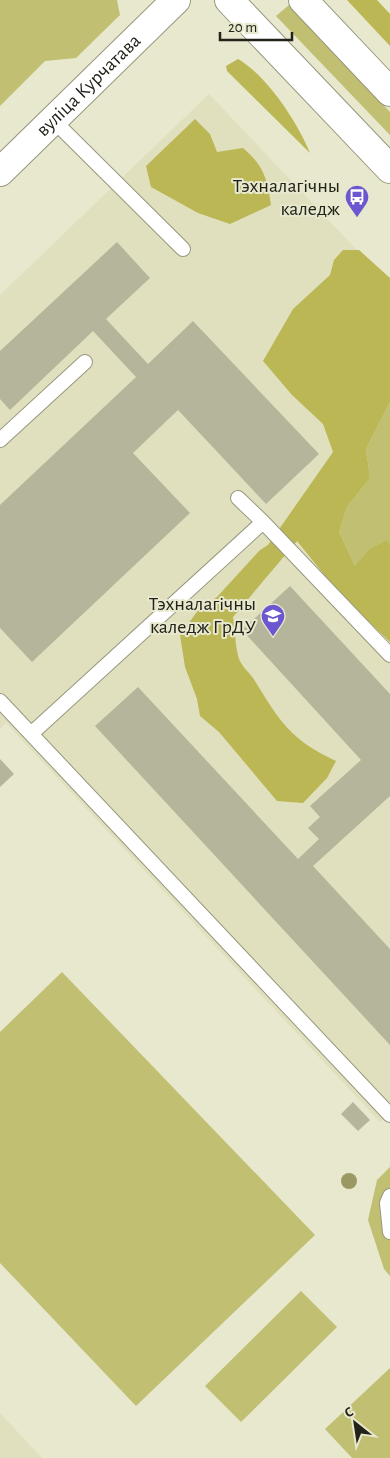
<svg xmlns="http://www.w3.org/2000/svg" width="390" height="1458" font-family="'Alegreya Sans',sans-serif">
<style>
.built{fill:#e0e0be}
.green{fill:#c1bf72}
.forest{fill:#bab754}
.building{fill:#b5b59b}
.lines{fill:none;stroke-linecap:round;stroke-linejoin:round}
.service-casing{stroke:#97977e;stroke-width:16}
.secondary-casing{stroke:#97977e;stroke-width:30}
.primary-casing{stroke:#97977e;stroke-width:30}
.service{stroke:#fff;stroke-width:14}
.secondary{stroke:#fff;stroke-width:28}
.primary{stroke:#fff;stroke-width:28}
.tree{fill:#9a9963}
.labels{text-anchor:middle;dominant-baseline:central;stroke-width:4;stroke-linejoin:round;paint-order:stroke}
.street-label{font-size:20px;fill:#222219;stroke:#e8e8ce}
.poi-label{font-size:20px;fill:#222219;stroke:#e8e8ce;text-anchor:end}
</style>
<rect width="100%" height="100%" fill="#e8e8ce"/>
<path class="built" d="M 209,94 L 390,285 L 390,1113 L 380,1122 L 6,723 L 0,729 L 0,295 Z
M 0,1413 L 42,1458 L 0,1458 Z"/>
<path class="green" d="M 0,0 L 117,0 L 120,15 L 76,58 L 45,61 L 0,106 Z
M 289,5 L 390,112 L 390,135 L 276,16 Z
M 390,402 L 390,544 L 387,540 L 355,566 L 339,532 L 347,507 L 370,478 L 366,449 Z
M 62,972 L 315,1235 L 136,1406 L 0,1263 L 0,1032 Z
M 390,1167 L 390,1276 L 384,1269 L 368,1220 L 377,1180 Z
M 301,1291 L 337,1327 L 241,1422 L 205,1386 Z
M 390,1368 L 390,1458 L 352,1458 L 325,1429 Z"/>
<path class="forest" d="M 347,0 L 377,0 L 390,14 L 390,46 Z
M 238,59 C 267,76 297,121 310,153 L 227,71 L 226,66 Z
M 195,119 L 210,134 L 217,152 L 243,148 C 264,166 267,178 271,205 L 230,224 L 198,213 L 151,187 L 146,166 Z
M 343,250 L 359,250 L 390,278 L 390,402 L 366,449 L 370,478 L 347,507 L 339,532 L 355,566 L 369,550 L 387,540 L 390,544 L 390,642 L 338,592 L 297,541 L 233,617 C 235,630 235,646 239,659 C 242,667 251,674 255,681 C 280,722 291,740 336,761 L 327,778 L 303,803 L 277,801 L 219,732 L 200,716 L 197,699 L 185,667 L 180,635 L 199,609 L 217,597 L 260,550 L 268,545 L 333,452 L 323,424 L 292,395 L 263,361 L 293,309 L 330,275 L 334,260 Z"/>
<path class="building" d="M 117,242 L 150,278 L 106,319 L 148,364 L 193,321 L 319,454 L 266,504 L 178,410 L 133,453 L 190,513 L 32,662 L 0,628 L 0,505 L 136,377 L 93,331 L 10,410 L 0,399 L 0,351 Z
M 290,586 L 390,694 L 390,796 L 313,866 L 390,949 L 390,1045 L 95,726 L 138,687 L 298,859 L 319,839 L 308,828 L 320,817 L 310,806 L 361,760 L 242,630 Z
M 0,759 L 14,774 L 0,787 Z
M 353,1102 L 370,1120 L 358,1131 L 341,1114 Z"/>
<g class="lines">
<defs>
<path id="service" d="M 53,120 L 183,249
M 0,440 L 85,362
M 263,522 L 390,655
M 0,701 L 390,1115
M 31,734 L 263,522 L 238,498
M 390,1196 L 387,1203 L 390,1232"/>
<g id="secondary">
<path id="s1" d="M 0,172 L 176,0"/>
</g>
<path id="primary" d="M 229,0 L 390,169
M 303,0 L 390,92"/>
</defs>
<use href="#service" class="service-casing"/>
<use href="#secondary" class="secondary-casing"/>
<use href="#primary" class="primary-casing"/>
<use href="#service" class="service"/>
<use href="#secondary" class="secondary"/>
<use href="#primary" class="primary"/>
</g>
<circle class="tree" cx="349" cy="1181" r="8"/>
<defs>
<symbol id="bus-pin" viewBox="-11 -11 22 30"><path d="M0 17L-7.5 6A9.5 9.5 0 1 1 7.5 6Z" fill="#6d57d0" stroke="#e8e8ce"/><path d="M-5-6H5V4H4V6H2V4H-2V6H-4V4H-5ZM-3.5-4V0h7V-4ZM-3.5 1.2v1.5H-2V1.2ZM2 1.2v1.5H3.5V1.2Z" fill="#fff"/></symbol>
<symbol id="university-pin" viewBox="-11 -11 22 30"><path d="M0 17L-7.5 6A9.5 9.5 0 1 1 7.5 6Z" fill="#6d57d0" stroke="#e8e8ce"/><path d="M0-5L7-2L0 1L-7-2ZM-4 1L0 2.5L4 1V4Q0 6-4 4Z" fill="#fff"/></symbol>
</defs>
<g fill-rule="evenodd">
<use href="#bus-pin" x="343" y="183" width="28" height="38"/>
<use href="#university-pin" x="259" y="602" width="28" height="38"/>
</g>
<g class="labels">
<g class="street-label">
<text stroke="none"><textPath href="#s1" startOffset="124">вуліца Курчатава</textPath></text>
</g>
<g class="poi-label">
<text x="340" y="186">Тэхналагічны<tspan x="340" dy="23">каледж</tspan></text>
<text x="256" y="604">Тэхналагічны<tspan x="256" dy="23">каледж ГрДУ</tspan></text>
</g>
</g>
<g transform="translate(355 1423) rotate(330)" stroke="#e8e8ce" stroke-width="4" paint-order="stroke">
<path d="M0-4L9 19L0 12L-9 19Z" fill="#222219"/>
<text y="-8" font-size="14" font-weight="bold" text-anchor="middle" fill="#222219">С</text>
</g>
<path d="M220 32v8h72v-8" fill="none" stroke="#222219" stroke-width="2.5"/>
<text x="228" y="32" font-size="15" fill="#222219" stroke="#e8e8ce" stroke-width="4" paint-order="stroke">20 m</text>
</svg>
